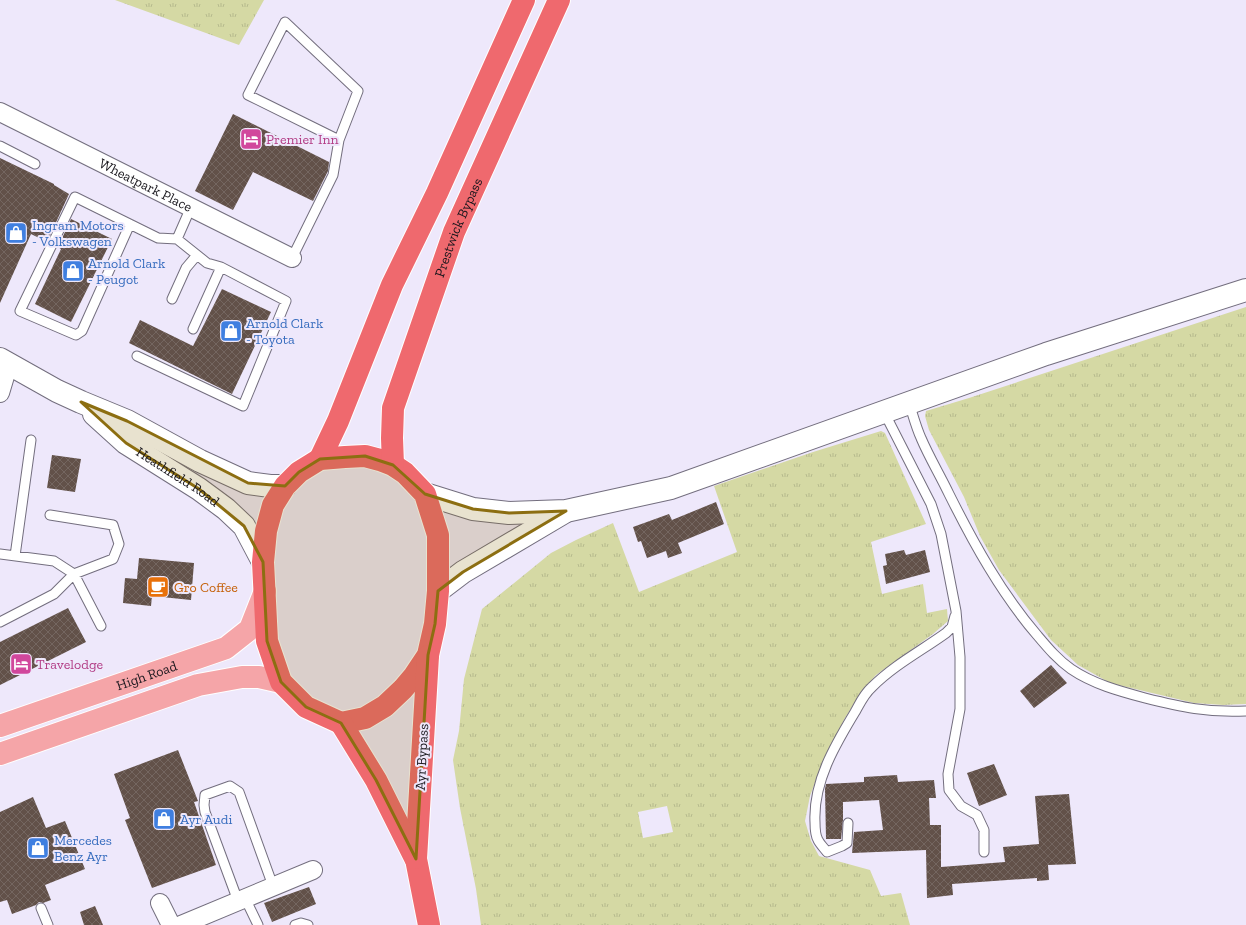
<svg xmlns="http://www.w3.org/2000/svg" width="1246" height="925" font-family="'Zilla Slab',serif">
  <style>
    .grass { fill: url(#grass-tufts); fill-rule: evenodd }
    .building { fill: url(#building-cross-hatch) }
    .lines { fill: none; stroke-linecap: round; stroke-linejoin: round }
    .lane-casing { stroke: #736e7e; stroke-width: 11 }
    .street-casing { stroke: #736e7e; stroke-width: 20 }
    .secondary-casing { stroke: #736e7e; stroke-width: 24 }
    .primary-casing { stroke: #fff; stroke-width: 24 }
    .highway-casing { stroke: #fff; stroke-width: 24 }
    .lane { stroke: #fff; stroke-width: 9 }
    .street { stroke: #fff; stroke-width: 18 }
    .secondary { stroke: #fff; stroke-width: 22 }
    .primary { stroke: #f5a5a8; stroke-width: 22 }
    .highway { stroke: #ef696e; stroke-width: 22 }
    .marked { fill: #8c6e11; fill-opacity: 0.2; stroke: #8c6e11; stroke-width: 3; stroke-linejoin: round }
    .labels { text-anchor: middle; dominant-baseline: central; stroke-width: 4; stroke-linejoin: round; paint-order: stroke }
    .hotel-label { font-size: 14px; fill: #b23c85; stroke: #eee8fb; text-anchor: start }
    .street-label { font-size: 14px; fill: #18161c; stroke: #eee8fb }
    .shop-label { font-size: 14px; fill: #366cbe; stroke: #eee8fb; text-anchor: start }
    .food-label { font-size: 14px; fill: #c56008; stroke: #eee8fb; text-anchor: start }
  </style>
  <defs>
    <pattern id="grass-tufts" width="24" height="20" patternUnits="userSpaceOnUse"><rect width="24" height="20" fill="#d5d9a4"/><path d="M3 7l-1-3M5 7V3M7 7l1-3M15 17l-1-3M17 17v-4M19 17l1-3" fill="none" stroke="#b6ba8d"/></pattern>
    <pattern id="building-cross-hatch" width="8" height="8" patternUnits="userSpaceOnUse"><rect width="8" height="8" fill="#625149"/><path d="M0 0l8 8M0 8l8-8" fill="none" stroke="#746660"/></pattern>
  </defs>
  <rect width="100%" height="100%" fill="#eee8fb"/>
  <path class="grass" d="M115,0H264L239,45Z
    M1246,307V704L1223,705L1194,703L1110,683L1078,665L1051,640L999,570L980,536L964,497L929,430L925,416L926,411L969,398Z
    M881,431L885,433L926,524L871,542L882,594L923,584L927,613L947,609L948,621L933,634L876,675L862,691L845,718L823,761L810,796L805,821L811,841L819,856L870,870L881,896L901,893L910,925H481L476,889L460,808L453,760L459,731L464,679L482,609L551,553L576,540L613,523L639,592L737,552L714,486L813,452ZM667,806L673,832L643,838L638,812Z"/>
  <path class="building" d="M233,114L329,162L328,171L313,201L253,172L233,210L195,191Z
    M0,158L54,184V185L69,194L47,242L31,234L0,303Z
    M71,219L112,239L71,322L35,304L61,249L58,247Z
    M222,289L271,312L232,394L129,343L140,320L193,346Z
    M52,455L81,459L75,492L47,488Z
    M716,502L724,524L678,543L682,553L668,558L666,551L647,558L641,541L638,542L633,527L669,514L672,520Z
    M904,550L906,555L925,550L930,572L886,584L883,566L887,565L885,554Z
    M139,558L194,563L191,600L152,596L151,606L123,603L125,578L137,579Z
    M68,608L86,642L0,685V642Z
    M1051,665L1067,683L1034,708L1020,691Z
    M178,750L198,801L194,802L216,865L152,888L125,820L130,818L114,774Z
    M994,764L1007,795L979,806L967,773Z
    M897,775L898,782L934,780L936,798H929L930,825H941V867L1005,862L1003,847L1039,844L1035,796L1069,794L1076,864L1048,865L1049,880L1037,881V878L952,884L953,895L927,898L926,850L852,853L854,832L883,830L879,800L843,802V820L841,839H826L825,789L826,784L864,782V777Z
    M33,797L46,828L65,821L85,869L45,885L51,900L43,903L39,902L36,905L12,914L7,900L0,902V812Z
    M309,887L316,904L272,922L264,903Z
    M95,906L103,925H84L80,912Z"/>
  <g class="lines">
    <g class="lane-casing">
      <path id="lane" d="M0,146L35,164
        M130,224L82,331L76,335L20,311L75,197L158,238L177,239
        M292,258L333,175L339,140L358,91L285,22L248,95L339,140
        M172,299L186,268L197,255
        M193,329L221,267
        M137,356L243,406L286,301L221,267L207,263L177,239L191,207
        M909,403C913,415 916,427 921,438C929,457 940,475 949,494C974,544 1001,593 1037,635C1048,648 1058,660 1071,669C1093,684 1119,691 1145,698C1181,707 1208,713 1246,711
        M884,412L931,504L941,534L956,611L960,657V709L948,774L949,790L961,806L977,815L984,830V852
        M0,554L54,561L74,574L101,626
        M15,556L31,440
        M0,622L54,594L74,574L113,559L119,544L113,525L50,515
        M848,823L847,843L842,846L827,852C824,848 820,844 818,840C815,835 815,827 815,822C813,782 835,745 855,712C860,703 864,694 872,687C894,665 921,651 946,633L952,627L955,616
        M245,898L258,925
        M238,901L205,812L204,805L205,795L230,786L239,792L273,886
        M41,908L48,925
        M295,925L301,923L308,925"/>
    </g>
    <g class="street-casing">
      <g id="street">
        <path id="s1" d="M0,112L292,258"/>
        <path d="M0,393L9,363"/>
        <path d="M160,903L171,925"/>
        <path d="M181,925L313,870"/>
      </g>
    </g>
    <g class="secondary-casing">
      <g id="secondary">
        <path d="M0,359L57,391L81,402L127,421L200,461L248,483L270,486H285"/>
        <path id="s2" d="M94,414L126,443L199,489L226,509L244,526L263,562"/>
        <path d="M425,494L473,509L509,513L566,511L671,488L1046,354L1246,290"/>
        <path d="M438,591L463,572L563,513"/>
      </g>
    </g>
    <g class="primary-casing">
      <g id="primary">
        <path id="s3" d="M0,726L226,648L250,629L265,591"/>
        <path d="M0,754L198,685L242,677H259L281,682"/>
      </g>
    </g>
    <g class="highway-casing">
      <g id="highway">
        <path d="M365,456L380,460L393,465L405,473L425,494L438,535V591L435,624L428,655L414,676L403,689L385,706L365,718L341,723L306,707L281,682L267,641L263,562L266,531L273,505L285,486L299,472L320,459L345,457Z"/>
        <path d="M320,459L338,421L392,285L437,193L524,0"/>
        <path id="s4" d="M393,465L392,438L393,408L454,232L559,0"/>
        <path d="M428,656L416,859L429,925"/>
        <path d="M341,723L376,780L415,858"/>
      </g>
    </g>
    <use href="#lane" class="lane"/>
    <use href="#street" class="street"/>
    <use href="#secondary" class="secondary"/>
    <use href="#primary" class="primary"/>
    <use href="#highway" class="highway"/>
  </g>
  <path class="marked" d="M81,402L127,421L248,483L285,486L299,472L320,459L365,456L393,465L425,494L473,509L509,513L566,511L463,572L438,591L435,624L428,655L416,859L376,780L341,723L306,707L281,682L267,641L263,562L244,526L199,489L126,443Z"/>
  <defs>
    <g id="hotel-square" transform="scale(1.15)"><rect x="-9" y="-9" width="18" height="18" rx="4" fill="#d1479c" stroke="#eee8fb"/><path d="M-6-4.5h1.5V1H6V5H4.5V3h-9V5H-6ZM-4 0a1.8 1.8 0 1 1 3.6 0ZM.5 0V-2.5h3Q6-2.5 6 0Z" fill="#fff"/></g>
    <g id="shop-square" transform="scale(1.15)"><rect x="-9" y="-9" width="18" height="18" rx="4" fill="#3f7fe0" stroke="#eee8fb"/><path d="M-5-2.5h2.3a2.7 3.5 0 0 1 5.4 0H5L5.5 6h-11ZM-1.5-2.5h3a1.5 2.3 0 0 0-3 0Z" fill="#fff"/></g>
    <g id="cafe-square" transform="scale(1.15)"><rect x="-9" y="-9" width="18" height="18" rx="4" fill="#e8710a" stroke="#eee8fb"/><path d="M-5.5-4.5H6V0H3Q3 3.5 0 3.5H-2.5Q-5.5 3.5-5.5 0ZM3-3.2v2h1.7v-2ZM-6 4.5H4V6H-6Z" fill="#fff"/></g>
  </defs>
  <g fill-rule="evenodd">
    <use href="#hotel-square" x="251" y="139"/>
    <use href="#shop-square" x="16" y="233"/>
    <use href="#shop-square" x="73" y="271"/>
    <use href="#shop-square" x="231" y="331"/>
    <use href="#cafe-square" x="158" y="587"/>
    <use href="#hotel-square" x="21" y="664"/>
    <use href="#shop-square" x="164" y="819"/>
    <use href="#shop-square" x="38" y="848"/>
  </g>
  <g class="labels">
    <g class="hotel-label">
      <text x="266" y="139">Premier Inn</text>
      <text x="36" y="664">Travelodge</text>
    </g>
    <g class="street-label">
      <text stroke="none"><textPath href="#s1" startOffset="163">Wheatpark Place</textPath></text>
      <text stroke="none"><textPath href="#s4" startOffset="249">Prestwick Bypass</textPath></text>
      <text stroke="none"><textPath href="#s2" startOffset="105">Heathfield Road</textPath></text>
      <text stroke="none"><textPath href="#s3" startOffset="155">High Road</textPath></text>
      <text transform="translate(422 757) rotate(-87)">Ayr Bypass</text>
    </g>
    <g class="shop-label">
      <text x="32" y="225">Ingram Motors<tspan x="32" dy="16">- Volkswagen</tspan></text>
      <text x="88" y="263">Arnold Clark<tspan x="88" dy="16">- Peugot</tspan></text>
      <text x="246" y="323">Arnold Clark<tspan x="246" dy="16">- Toyota</tspan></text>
      <text x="180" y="819">Ayr Audi</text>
      <text x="54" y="840">Mercedes<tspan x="54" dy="16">Benz Ayr</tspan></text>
    </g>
    <g class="food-label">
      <text x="174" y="587">Gro Coffee</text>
    </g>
  </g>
</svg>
